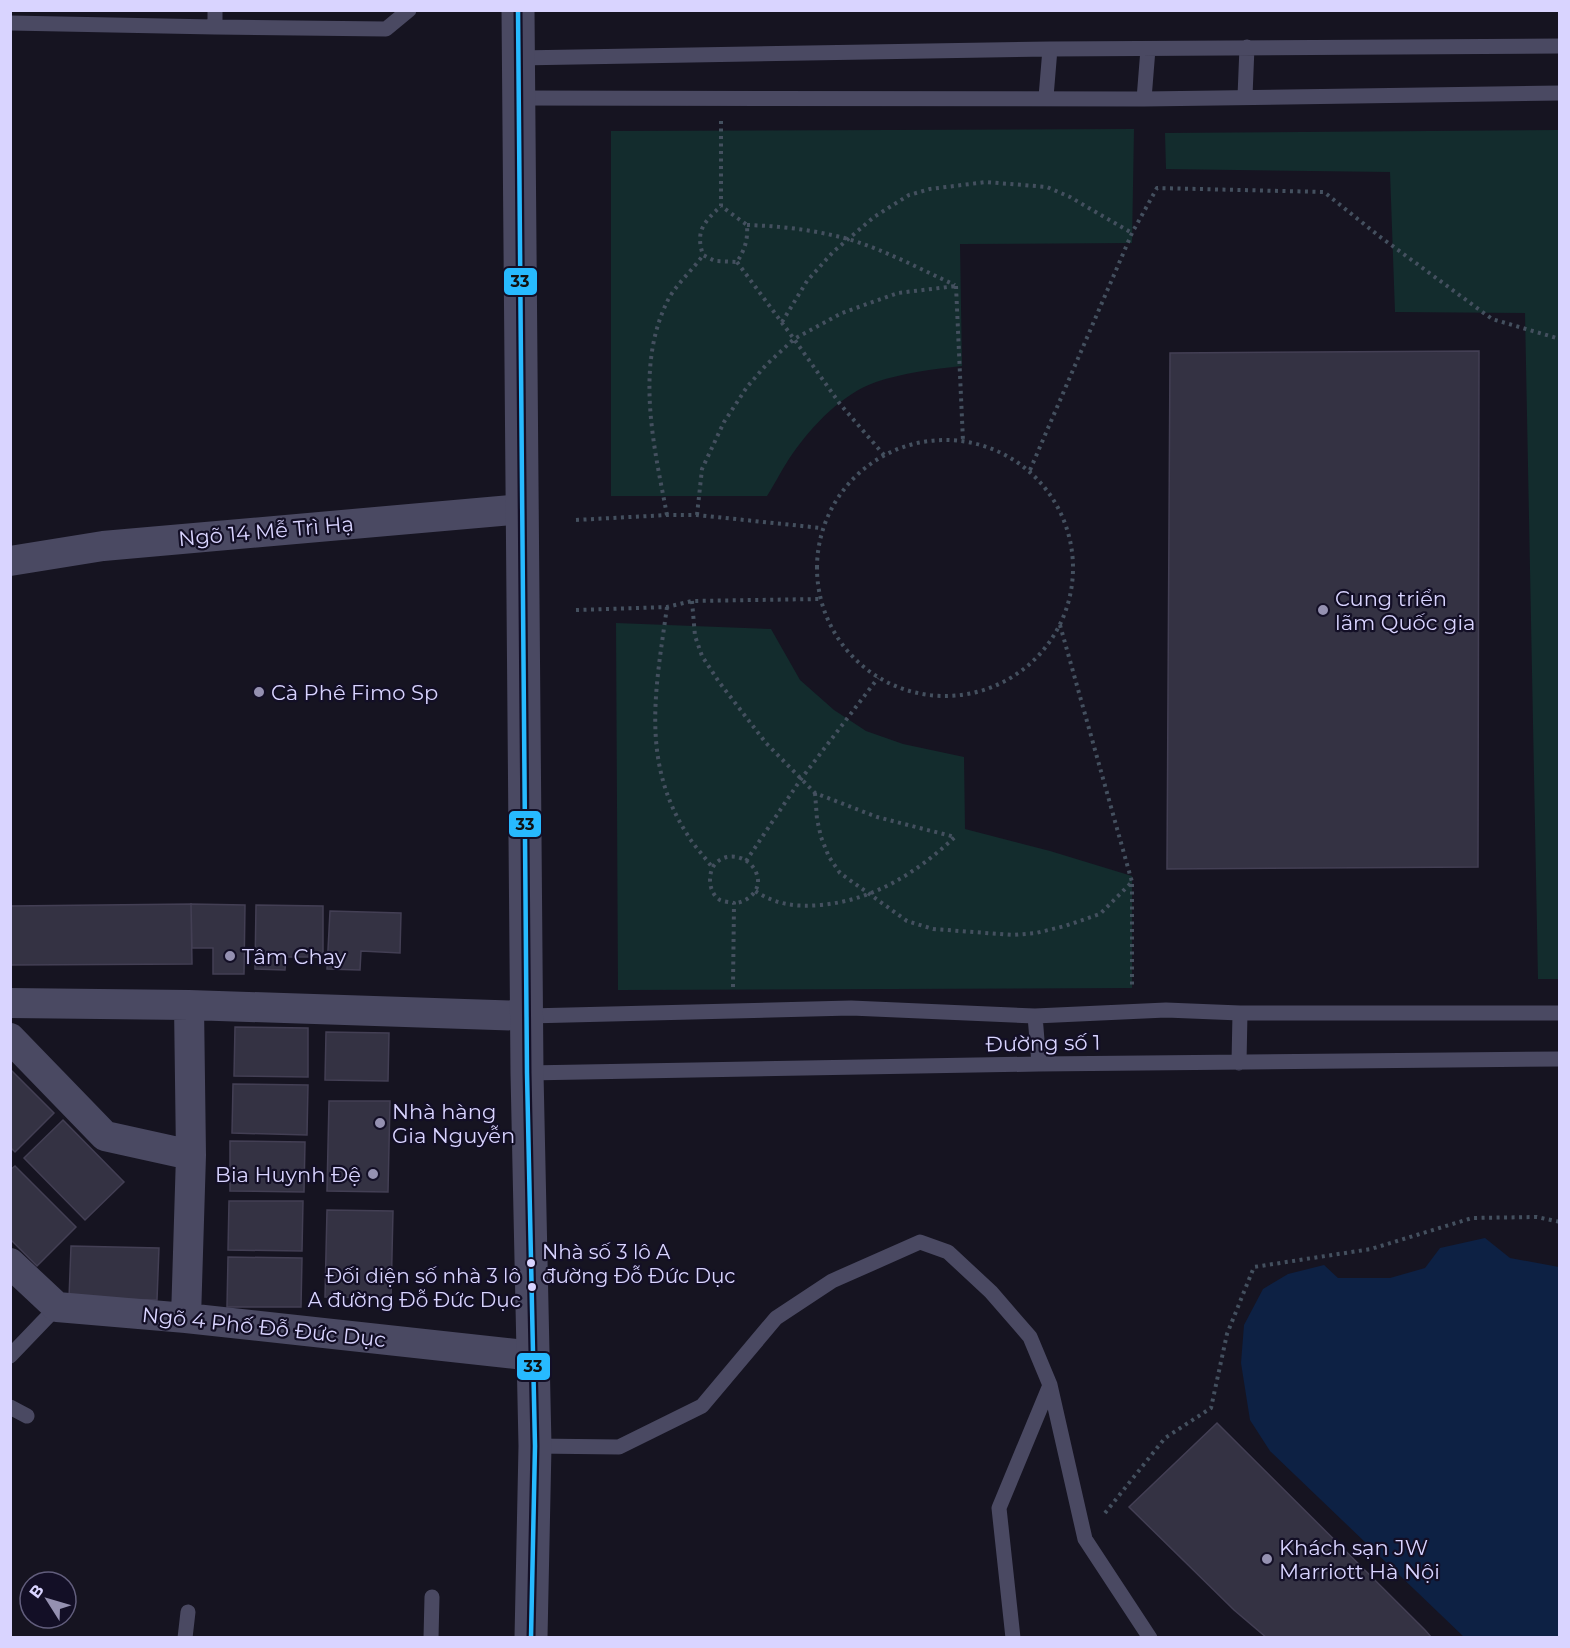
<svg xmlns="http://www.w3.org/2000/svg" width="1570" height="1648" font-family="Montserrat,sans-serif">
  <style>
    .green { fill: #132c2d }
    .water { fill: #0d2144 }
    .building { fill: #343243; stroke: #433f54; stroke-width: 1.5 }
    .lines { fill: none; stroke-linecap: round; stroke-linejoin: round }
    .path { stroke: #44505f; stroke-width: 4; stroke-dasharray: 3 4.5; stroke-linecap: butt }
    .service { stroke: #4a4962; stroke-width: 15 }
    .minor { stroke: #4a4962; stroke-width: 30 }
    .tertiary { stroke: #4a4962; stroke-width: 33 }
    .bus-1-casing { stroke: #130f26; stroke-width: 9 }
    .bus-1 { stroke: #27baff; stroke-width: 4.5 }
    .poi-dot { fill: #9591b1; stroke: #130f26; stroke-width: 2 }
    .bus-dot { fill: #d9d4ff; stroke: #130f26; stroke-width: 2 }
    .labels { text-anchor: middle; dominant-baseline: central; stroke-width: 4.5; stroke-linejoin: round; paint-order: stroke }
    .bus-label { font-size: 20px; fill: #d9d4ff; stroke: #130f26; text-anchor: start }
    .street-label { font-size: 21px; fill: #d9d4ff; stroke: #130f26 }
    .poi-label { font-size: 21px; fill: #d9d4ff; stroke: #130f26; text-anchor: start }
    .line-badge { stroke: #130f26; stroke-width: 2 }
    .pale-badge-label { font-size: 16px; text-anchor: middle; font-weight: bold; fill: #111 }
  </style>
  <rect width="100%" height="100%" fill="#161421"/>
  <path class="green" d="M1134,129L1132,243L960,244L962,366C933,369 903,373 876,382C842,394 813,425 793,453C783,467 776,482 767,496H611V131Z
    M1559,130L1560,979H1538L1525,313L1395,312L1390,172L1166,169L1165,133Z
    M616,623L771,629L800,680L834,710L866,731L903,744L964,757L965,829L1050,851L1132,876V988L618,990Z"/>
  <path class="water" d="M1485,1238L1510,1258L1559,1267V1637H1464L1270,1451L1250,1420L1241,1363L1244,1325L1263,1289L1288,1274L1324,1265L1338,1278H1390L1425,1268L1440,1248Z"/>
  <path class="building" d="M1479,351L1478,867L1167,869L1170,353Z
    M191,904L192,964L10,965V906Z
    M191,904L245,905L244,974H213V948H192Z
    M256,905L323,906V957H286L285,970L255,969Z
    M330,911L401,913L400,953L361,951L360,970L327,969Z
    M235,1027L308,1028V1077L234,1076Z
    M326,1032L389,1033L388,1081L325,1080Z
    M10,1069L54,1113L15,1152L10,1147Z
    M233,1084L308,1085L307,1135L232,1133Z
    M329,1101H390L388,1192L327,1191Z
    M63,1120L124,1182L85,1220L24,1158Z
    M230,1141L305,1142L304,1192L230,1191Z
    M15,1166L76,1227L37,1266L10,1239V1170Z
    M229,1201H303L302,1251L228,1250Z
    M327,1210L393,1211L391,1298L325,1297Z
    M71,1246L159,1248L157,1300L69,1298Z
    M228,1257L302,1258L301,1307H227Z
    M1217,1423L1425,1630L1432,1638H1267L1234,1610L1129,1507Z"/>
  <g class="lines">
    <path class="path" d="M721,121V206C704,222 695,231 703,255L715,261L737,262C745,249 748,240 747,225L721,206
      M747,225C781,226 815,230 848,239C885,250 920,269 955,285
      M737,262L794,339L840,404L884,455
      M956,286L963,441
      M782,322L807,281L833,252L874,217L909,195L930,189L986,182L1047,187L1070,197L1132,233
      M817 568a128 128 0 1 1 256 0a128 128 0 1 1-256 0Z
      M1030,470L1132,233L1157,188L1324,192L1379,236L1492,319L1560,339
      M667,515C654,447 635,368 667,302C675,285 692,271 703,255
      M697,515L702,469L724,422L747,387L766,365L794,339L842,313L898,293L956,286
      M576,520L667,515H697L821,528
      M692,601L695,636L702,656L719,682L766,743L815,793L877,817L955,837C916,873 874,900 821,905C795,907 777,905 755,891
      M667,607C656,687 640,761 687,834C694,846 704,856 712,867
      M576,610L667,607L692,601L819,599
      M1060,625L1132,882
      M815,793L817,819L821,837L829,857L840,873L907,921L933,929L1013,935L1036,933L1065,926L1100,914L1132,882V986
      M746,861L801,779L878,678
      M733,987L734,903C730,902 724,902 720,900C708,893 707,872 716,863C730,849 756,859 758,880C759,893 745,903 734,903
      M1105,1513L1165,1438L1211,1408L1227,1334L1254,1267L1371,1249L1472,1218L1537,1217L1560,1222"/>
    <path class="service" d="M215,10V27L386,29L409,10
      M10,23L215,27
      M518,58L1050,49L1560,46
      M1245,96L1247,47
      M1046,97L1050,49
      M517,98L1144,99L1560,93
      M1144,99L1148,49
      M528,1016L851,1008L1035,1016L1166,1010L1240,1013H1560
      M1035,1016L1039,1064
      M1239,1063L1240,1013
      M527,1073L1039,1064L1560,1059
      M10,1356L57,1307
      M10,1407L27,1416
      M535,1446L619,1447L702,1406L776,1318L832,1281L920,1242L948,1252L991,1292L1030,1337L1050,1385L1085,1539L1150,1638
      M185,1638L188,1612
      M431,1638L432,1597
      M1013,1638L999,1508L1050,1385"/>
    <path class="minor" d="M10,561L103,546L523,509
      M10,1003L189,1005L528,1016
      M10,1038L105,1136L191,1155L189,1005
      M10,1263L57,1307L186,1318L534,1356
      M186,1318L191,1155"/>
    <path class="tertiary" d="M518,10L527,1073L535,1446L531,1638"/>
    <g class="bus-1-casing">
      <path id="bus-1" d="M518,10L527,1073L535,1446L531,1638"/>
    </g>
    <use href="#bus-1" class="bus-1"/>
  </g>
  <g class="poi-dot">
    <circle cx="1323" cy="610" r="6"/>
    <circle cx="259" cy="692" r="6"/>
    <circle cx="230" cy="956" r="6"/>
    <circle cx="380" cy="1123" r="6"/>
    <circle cx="373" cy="1174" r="6"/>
    <circle cx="1267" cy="1559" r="6"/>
  </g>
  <g class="bus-dot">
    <circle cx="531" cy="1263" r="5"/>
    <circle cx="532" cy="1287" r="5"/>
  </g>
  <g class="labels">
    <g class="bus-label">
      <text x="542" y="1252">Nhà số 3 lô A<tspan x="542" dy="24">đường Đỗ Đức Dục</tspan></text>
      <text x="521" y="1276" text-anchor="end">Đối diện số nhà 3 lô<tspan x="521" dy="24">A đường Đỗ Đức Dục</tspan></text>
    </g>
    <g class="street-label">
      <text transform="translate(266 531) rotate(-5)">Ngõ 14 Mễ Trì Hạ</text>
      <text transform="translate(1043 1043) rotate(-1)">Đường số 1</text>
      <text transform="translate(264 1327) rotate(6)">Ngõ 4 Phố Đỗ Đức Dục</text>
    </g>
    <g class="poi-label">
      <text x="1335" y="598">Cung triển<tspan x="1335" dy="24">lãm Quốc gia</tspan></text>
      <text x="271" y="692">Cà Phê Fimo Sp</text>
      <text x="242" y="956">Tâm Chay</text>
      <text x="392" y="1111">Nhà hàng<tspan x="392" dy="24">Gia Nguyễn</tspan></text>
      <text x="361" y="1174" text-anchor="end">Bia Huynh Đệ</text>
      <text x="1279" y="1547">Khách sạn JW<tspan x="1279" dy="24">Marriott Hà Nội</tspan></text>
    </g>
  </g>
  <g class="line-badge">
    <rect x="503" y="267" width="35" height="29" rx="6" fill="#27baff"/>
    <rect x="508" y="810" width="34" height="28" rx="6" fill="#27baff"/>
    <rect x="516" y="1352" width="35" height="29" rx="6" fill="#27baff"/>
  </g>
  <g class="pale-badge-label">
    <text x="520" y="287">33</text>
    <text x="525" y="830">33</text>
    <text x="533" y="1372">33</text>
  </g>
  <rect width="1570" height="1648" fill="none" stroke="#d9d4ff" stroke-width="24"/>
  <g transform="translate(48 1600) rotate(307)"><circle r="28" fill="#130f26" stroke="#625e7d" stroke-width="1.5"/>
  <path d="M0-4.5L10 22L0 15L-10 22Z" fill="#9591b1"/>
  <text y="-9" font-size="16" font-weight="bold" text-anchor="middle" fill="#d9d4ff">B</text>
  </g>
</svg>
